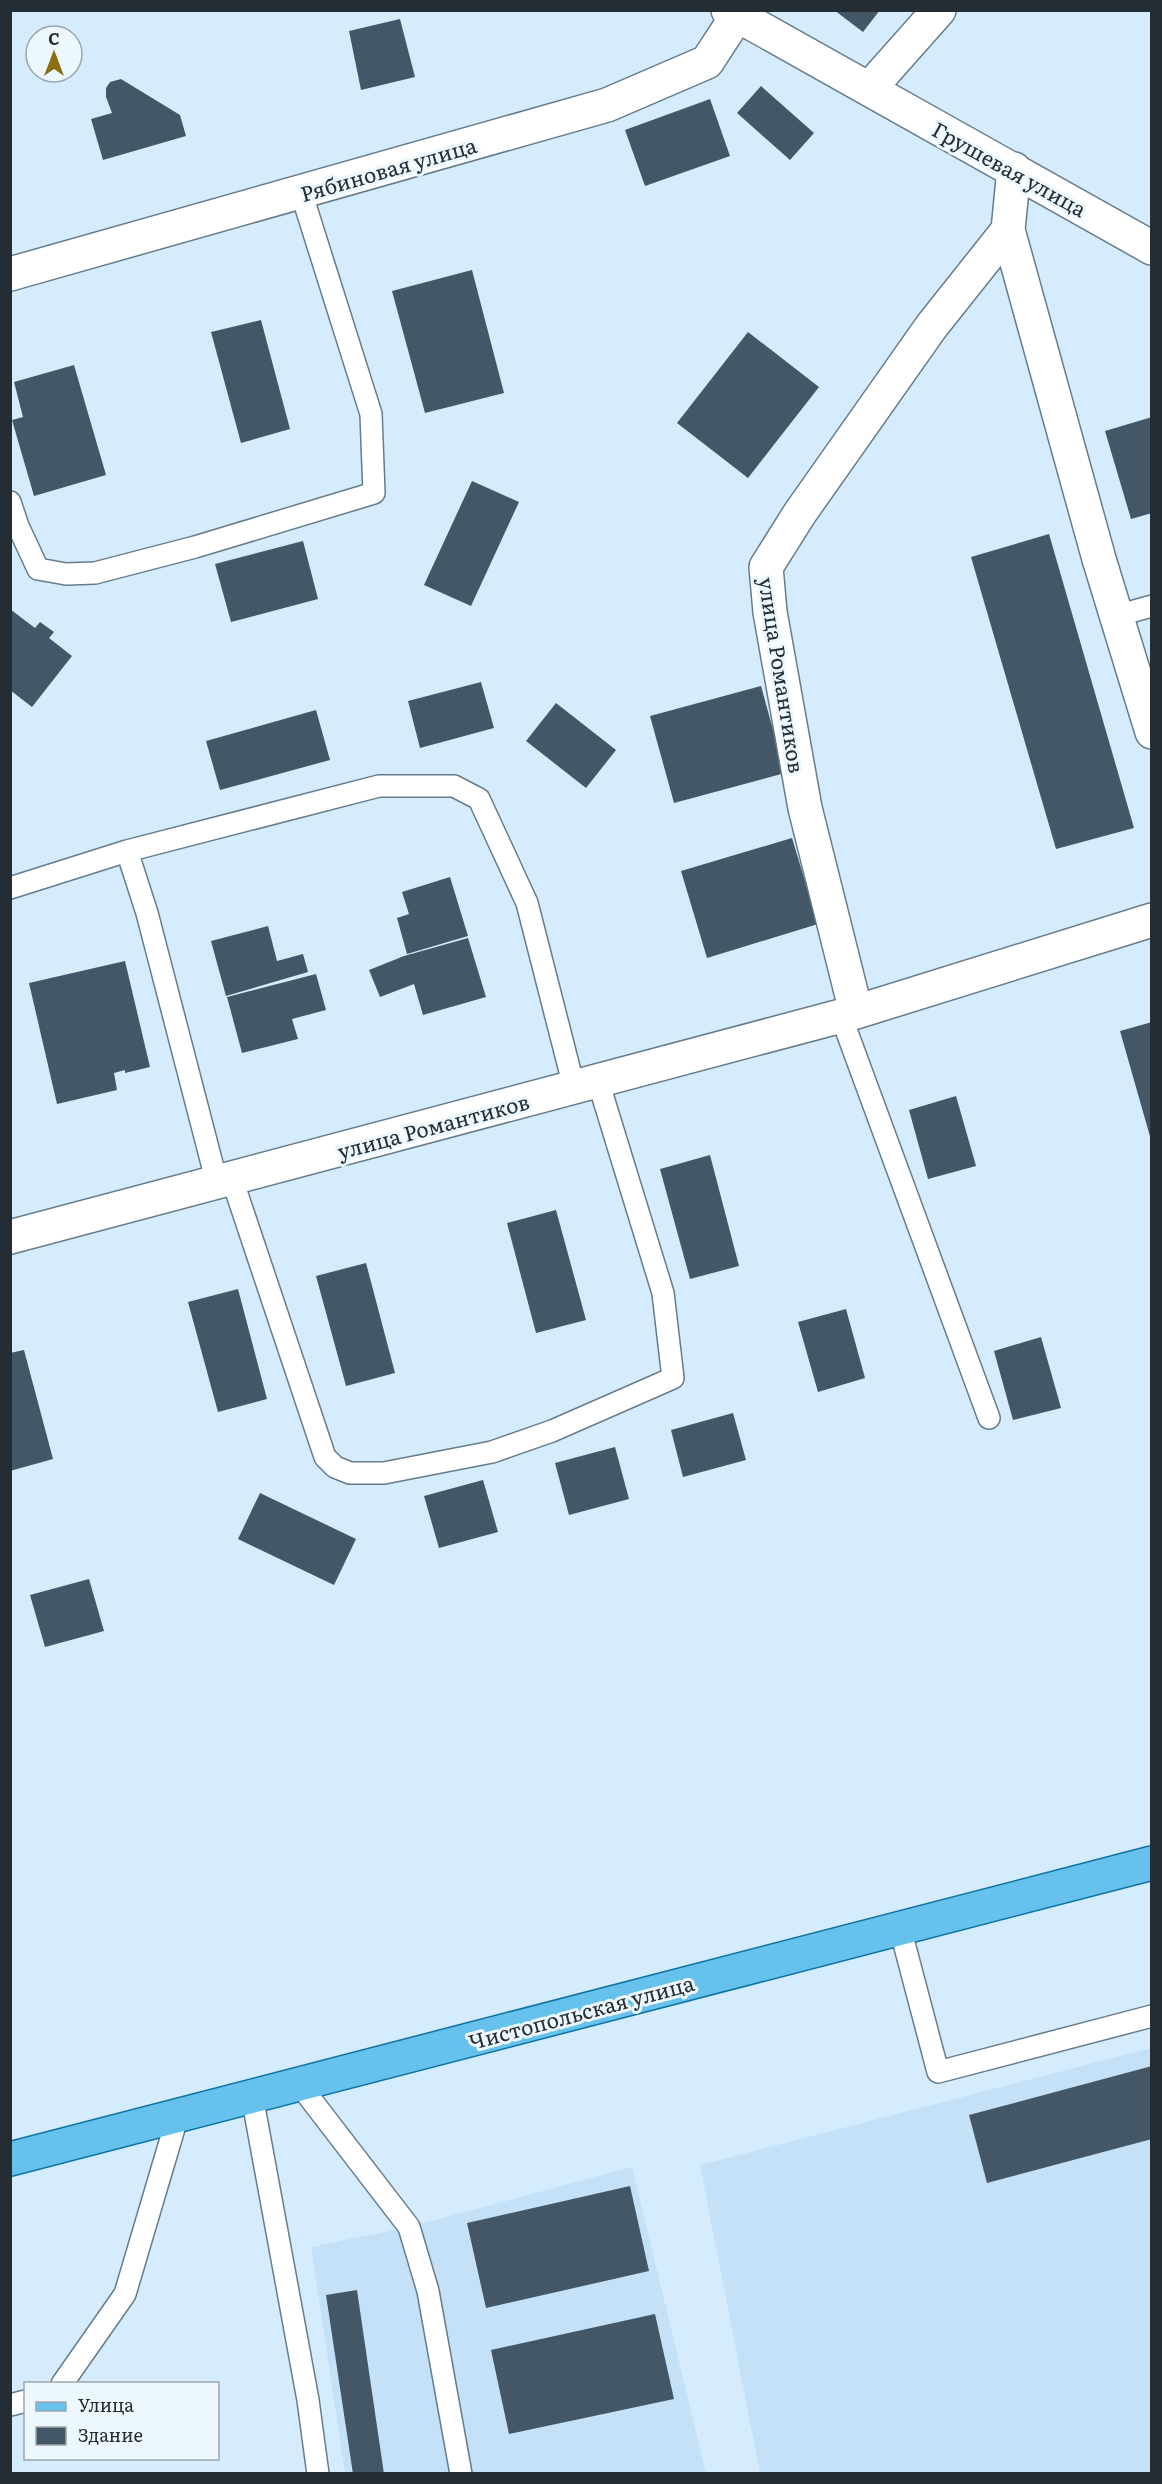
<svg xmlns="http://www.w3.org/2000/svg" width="1162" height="2484" font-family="Literata,serif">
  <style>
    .built { fill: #c4e1f8 }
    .building { fill: #435766 }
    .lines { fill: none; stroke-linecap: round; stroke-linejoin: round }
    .service-casing { stroke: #667c8b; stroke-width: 24 }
    .minor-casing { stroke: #667c8b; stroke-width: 36 }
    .primary-casing { stroke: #0d73a3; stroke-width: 36 }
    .service { stroke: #fff; stroke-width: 21 }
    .minor { stroke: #fff; stroke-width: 33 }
    .primary { stroke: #66c1ec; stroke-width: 33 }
    .labels { text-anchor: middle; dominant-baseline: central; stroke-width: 6; stroke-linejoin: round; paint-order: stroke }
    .street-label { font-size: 21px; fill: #242d33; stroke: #edf7fe }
  </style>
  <rect width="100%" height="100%" fill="#d4ecfd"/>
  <path class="built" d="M1151,2048V2473H760L700,2165Z
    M632,2167L706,2473H345L311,2247L409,2227Z"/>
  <path class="building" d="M834,10H880L863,32Z
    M400,19L415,77L361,90L349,31Z
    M121,79L180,115L186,136L103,160L91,119L112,113L106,97V88L110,82Z
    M761,86L814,133L790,160L737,113Z
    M710,99L730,156L645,186L625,130Z
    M472,270L504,393L425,413L392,291Z
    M261,320L290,429L241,443L211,332Z
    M748,332L819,387L748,478L677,423Z
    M74,365L106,475L34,496L12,420L23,417L14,382Z
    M1152,417V513L1131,519L1105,431Z
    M472,481L519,502L471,606L424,585Z
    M1049,534L1134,828L1056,849L971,557Z
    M303,541L318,599L231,622L215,564Z
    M10,609L35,628L40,622L54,632L49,638L72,656L32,707L10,690Z
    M481,682L494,728L420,748L408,701Z
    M761,686L785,773L674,803L650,716Z
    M556,703L616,750L586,788L526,741Z
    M316,710L330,760L220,790L206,741Z
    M792,838L818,924L707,958L681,871Z
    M450,877L468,936L407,954L397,918L409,914L402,892Z
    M268,926L277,961L303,954L308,972L226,996L211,941Z
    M468,938L486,997L423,1015L414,984L380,997L369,970L404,956Z
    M125,961L150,1067L125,1073V1070L114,1073L117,1090L57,1104L29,983Z
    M316,974L326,1010L292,1019L298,1039L242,1053L227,997Z
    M1152,1022V1140H1151L1120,1031Z
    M956,1096L976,1166L928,1179L909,1110Z
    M710,1155L739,1266L690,1279L660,1169Z
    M556,1210L586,1320L536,1333L507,1223Z
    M366,1263L395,1373L346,1386L316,1276Z
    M238,1289L267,1399L218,1412L188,1302Z
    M846,1309L865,1378L818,1392L798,1322Z
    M1041,1337L1061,1408L1013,1420L994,1351Z
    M24,1350L53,1459L10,1471V1353Z
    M733,1413L746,1460L683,1477L671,1430Z
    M615,1447L629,1499L569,1515L555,1463Z
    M483,1480L498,1532L439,1548L424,1496Z
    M260,1493L356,1539L334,1585L238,1539Z
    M89,1579L104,1631L45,1647L30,1595Z
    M1152,2066V2139L987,2183L969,2115Z
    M630,2186L649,2271L486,2308L467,2223Z
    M357,2290L384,2474H353L326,2295Z
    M655,2314L674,2399L509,2434L491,2350Z"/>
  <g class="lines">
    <g class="service-casing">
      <path id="service" d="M10,502L18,526L38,569L66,574L95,573L195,547L374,493L371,414L301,192
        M1116,616L1152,606
        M127,851L379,786H454L479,799L527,903L574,1087
        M10,888L127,851L147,913L217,1183
        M841,1016L989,1418
        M232,1179L325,1457L335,1467L350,1473H384L492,1452L552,1431L673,1378L663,1293L598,1081
        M900,1928L938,2072L1152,2016
        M299,2084L409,2227L428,2291L461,2474
        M252,2096L308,2400L318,2474
        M62,2384L125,2294L178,2115
        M10,2405L26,2401"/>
    </g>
    <g class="minor-casing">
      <path id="minor" d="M728,10L1152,248
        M869,89L939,10
        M1014,169L1008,230L1099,559L1152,732
        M10,274L607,105L707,62L737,16
        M856,1012L805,808L770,612L766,567L800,513L931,327L1008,230
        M10,1237L856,1012L1152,920"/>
    </g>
    <g class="primary-casing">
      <path id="primary" d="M10,2159L1152,1863"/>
    </g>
    <use href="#service" class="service"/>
    <use href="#minor" class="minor"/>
    <use href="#primary" class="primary"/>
  </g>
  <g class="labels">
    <g class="street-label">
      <text transform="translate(388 168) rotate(-16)">Рябиновая улица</text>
      <text transform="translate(1010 168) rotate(29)">Грушевая улица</text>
      <text transform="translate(783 675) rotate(81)">улица Романтиков</text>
      <text transform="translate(433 1125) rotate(-15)">улица Романтиков</text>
      <text transform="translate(581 2011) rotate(-15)">Чистопольская улица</text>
    </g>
  </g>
  <rect width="1162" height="2484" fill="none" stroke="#242d33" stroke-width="24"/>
  <rect x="24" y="2382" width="195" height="78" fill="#edf7fe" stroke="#9da6ad" stroke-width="1.5"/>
  <rect x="36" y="2402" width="30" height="9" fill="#66c1ec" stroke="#9da6ad" stroke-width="1.5"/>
  <text x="78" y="2412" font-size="18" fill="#242d33">Улица</text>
  <rect x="36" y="2427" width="30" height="18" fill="#435766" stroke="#9da6ad" stroke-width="1.5"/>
  <text x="78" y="2442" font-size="18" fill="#242d33">Здание</text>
  <g transform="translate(54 54)"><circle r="28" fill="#edf7fe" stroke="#9da6ad" stroke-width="1.5"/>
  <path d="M0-4.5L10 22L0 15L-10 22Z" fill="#8a6e0f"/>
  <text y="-9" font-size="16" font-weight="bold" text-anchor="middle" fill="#242d33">С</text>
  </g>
</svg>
